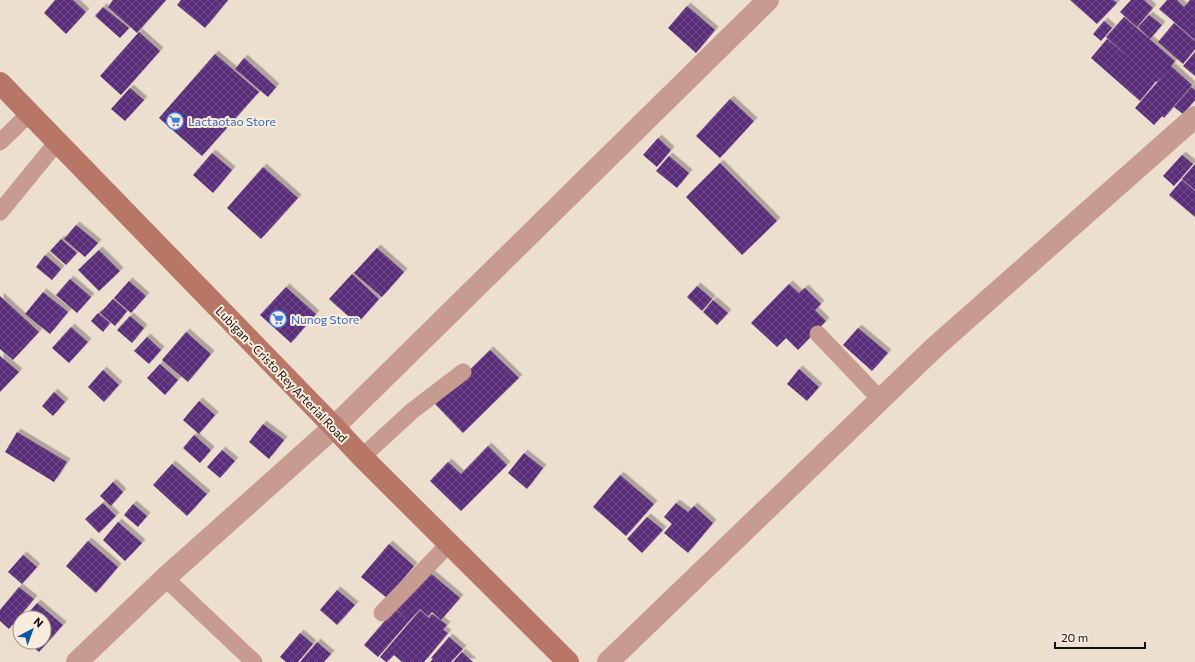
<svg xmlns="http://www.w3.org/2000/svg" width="1195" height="662" font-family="Commissioner,sans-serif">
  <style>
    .building { fill: url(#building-cross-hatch); filter: url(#shadow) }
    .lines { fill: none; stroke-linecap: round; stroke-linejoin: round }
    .lane { stroke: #c79b8f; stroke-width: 17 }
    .street { stroke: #c79b8f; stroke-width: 22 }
    .secondary { stroke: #b87766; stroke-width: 22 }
    .labels { text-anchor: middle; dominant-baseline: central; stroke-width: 4; stroke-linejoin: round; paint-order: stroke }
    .shop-label { font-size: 12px; fill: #366cbe; stroke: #faecdd; text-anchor: start }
    .street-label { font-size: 12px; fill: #15110c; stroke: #faecdd }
  </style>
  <defs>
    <pattern id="building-cross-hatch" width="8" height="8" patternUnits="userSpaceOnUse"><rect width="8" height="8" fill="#5a2f7a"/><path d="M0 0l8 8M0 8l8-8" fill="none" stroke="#6d4a86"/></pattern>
    <filter id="shadow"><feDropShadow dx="3.5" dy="-3.5" stdDeviation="0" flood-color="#0004"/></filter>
  </defs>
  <rect width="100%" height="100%" fill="#eddfd0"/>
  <path class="building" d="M55,0H73L86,12L66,34L44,13Z
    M113,0H166L137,33L108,7Z
    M181,0H228L205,28L177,5Z
    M1070,0H1113L1117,3L1097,24Z
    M1131,0H1144L1153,8L1137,27L1120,12Z
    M1167,0H1177L1184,7L1190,0H1195V40L1159,9Z
    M687,6L715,30L696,53L668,28Z
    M103,7L129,28L120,38L95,16Z
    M1149,15L1162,25L1150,39L1138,27Z
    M1124,17L1175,61L1171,66L1192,85L1164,118L1162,116L1154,125L1135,108L1167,71L1157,82L1156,81L1140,101L1091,58L1107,39L1130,59L1106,37Z
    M1104,21L1112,28L1101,41L1093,34Z
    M1174,23L1195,41V49L1183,64L1158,42Z
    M139,32L160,51L121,95L100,76Z
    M1195,52V76L1183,66Z
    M215,54L259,92L202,156L159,118Z
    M244,58L276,87L268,97L235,69Z
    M1191,87L1195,90V100L1183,114L1174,107Z
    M130,88L144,100L125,121L111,109Z
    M730,99L754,121L720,158L696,136Z
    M658,138L671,150L657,167L643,155Z
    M212,153L232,170L213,193L193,175Z
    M1182,155L1193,164L1174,186L1163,176Z
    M669,156L689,173L677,188L656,171Z
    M720,163L777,221L742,255L686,197Z
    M1195,164V190L1182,179Z
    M263,167L298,198L261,239L227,208Z
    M1182,180L1195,191V217L1169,195Z
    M76,225L98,243L85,257L64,239Z
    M61,239L77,253L66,265L50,251Z
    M377,248L404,272L382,297L354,273Z
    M99,250L120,271L99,291L78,270Z
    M45,255L61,269L52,280L36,267Z
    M352,274L379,299L357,324L329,299Z
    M70,279L91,297L77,313L56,295Z
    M129,281L146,296L131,313L114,298Z
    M789,284L799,293L805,288L821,304L815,310L826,321L798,350L786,338L777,347L751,323Z
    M697,286L712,299L702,311L687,297Z
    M286,287L316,314L291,343L260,315Z
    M43,292L68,312L50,334L25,314Z
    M0,296L39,332L13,360L0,349Z
    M113,299L127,311L115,326L100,313Z
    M713,300L728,313L717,325L703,312Z
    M98,313L110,323L103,332L91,321Z
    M130,316L144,328L132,343L117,330Z
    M71,327L88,342L69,363L52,348Z
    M858,328L888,353L872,371L843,345Z
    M186,332L211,354L188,382L162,360Z
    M147,337L161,350L149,364L134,351Z
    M490,350L519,378L463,433L435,404Z
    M0,356L19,372L0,392Z
    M160,364L178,380L165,395L147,378Z
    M799,369L819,387L807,401L787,384Z
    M103,370L119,385L104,402L88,387Z
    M54,392L65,402L53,416L42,406Z
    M199,401L215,415L199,434L183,420Z
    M263,424L284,440L269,459L249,442Z
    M17,432L67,462L54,482L5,452Z
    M194,435L211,450L200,463L183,448Z
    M488,446L507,465L461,511L430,481L448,462L461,474Z
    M222,450L235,461L220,478L207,467Z
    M524,453L543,468L527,489L508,473Z
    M172,464L207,494L187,516L153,485Z
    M620,475L654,504L626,536L593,507Z
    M113,482L123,492L111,506L100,496Z
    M103,503L116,516L99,533L85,519Z
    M676,503L688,512L694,506L713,523L688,553L664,533L672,524L664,517Z
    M133,504L147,516L138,527L124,515Z
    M647,517L663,530L642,553L627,539Z
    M118,522L142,543L125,561L103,540Z
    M88,541L118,567L96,593L66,566Z
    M389,544L414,566L387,598L361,577Z
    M23,555L37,567L22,584L8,572Z
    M428,571L460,598L441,620L432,612L428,616L420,609L409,621L396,609Z
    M19,587L34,599L9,629L0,621V610Z
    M337,590L355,605L337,625L320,610Z
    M37,603L63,625L39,652L27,642H44V618H24Z
    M395,609L409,621L378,657L364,645Z
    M420,610L429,618L432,614L447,625L443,630L448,633L424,662H402L394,655L387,662H386L380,657Z
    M20,623V636L13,631Z
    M300,633L313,644L298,662H286L280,657Z
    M449,637L463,649L451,662H430L433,659L431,658Z
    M317,642L331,654L324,662H300Z
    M462,652L473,662H453Z"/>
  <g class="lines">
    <path class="lane" d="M0,142L30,113
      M0,212L58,141
      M818,334L880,399
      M362,457L412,411L463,372
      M165,578L254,662
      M382,613L449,544"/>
    <path class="street" d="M77,662L165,578L334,427L768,0
      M608,662L935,347L1195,117"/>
    <path class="secondary" d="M0,83L334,427L362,457L568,662"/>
  </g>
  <defs>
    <g id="supermarket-ring" transform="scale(0.9)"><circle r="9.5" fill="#faecdd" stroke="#3f7fe0" stroke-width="1.5"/><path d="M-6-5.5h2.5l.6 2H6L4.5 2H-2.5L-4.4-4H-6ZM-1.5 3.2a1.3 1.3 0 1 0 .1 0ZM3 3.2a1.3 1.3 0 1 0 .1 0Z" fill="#3f7fe0"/></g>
  </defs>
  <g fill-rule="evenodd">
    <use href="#supermarket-ring" x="175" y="121"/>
    <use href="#supermarket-ring" x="278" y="319"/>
  </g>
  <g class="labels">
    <g class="shop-label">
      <text x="188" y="121">Lactaotao Store</text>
      <text x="291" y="319">Nunog Store</text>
    </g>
    <g class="street-label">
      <text transform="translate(282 374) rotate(46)">Lubigan - Cristo Rey Arterial Road</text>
    </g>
  </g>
  <g transform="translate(32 630) rotate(41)"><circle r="19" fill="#faecdd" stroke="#9e9489"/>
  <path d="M0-3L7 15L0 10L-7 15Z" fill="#0b57a6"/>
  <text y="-6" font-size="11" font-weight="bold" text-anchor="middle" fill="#15110c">N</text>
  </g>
  <path d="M1055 642v6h90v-6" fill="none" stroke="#15110c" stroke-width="2"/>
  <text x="1061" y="642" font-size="12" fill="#15110c" stroke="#faecdd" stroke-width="3" paint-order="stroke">20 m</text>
</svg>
